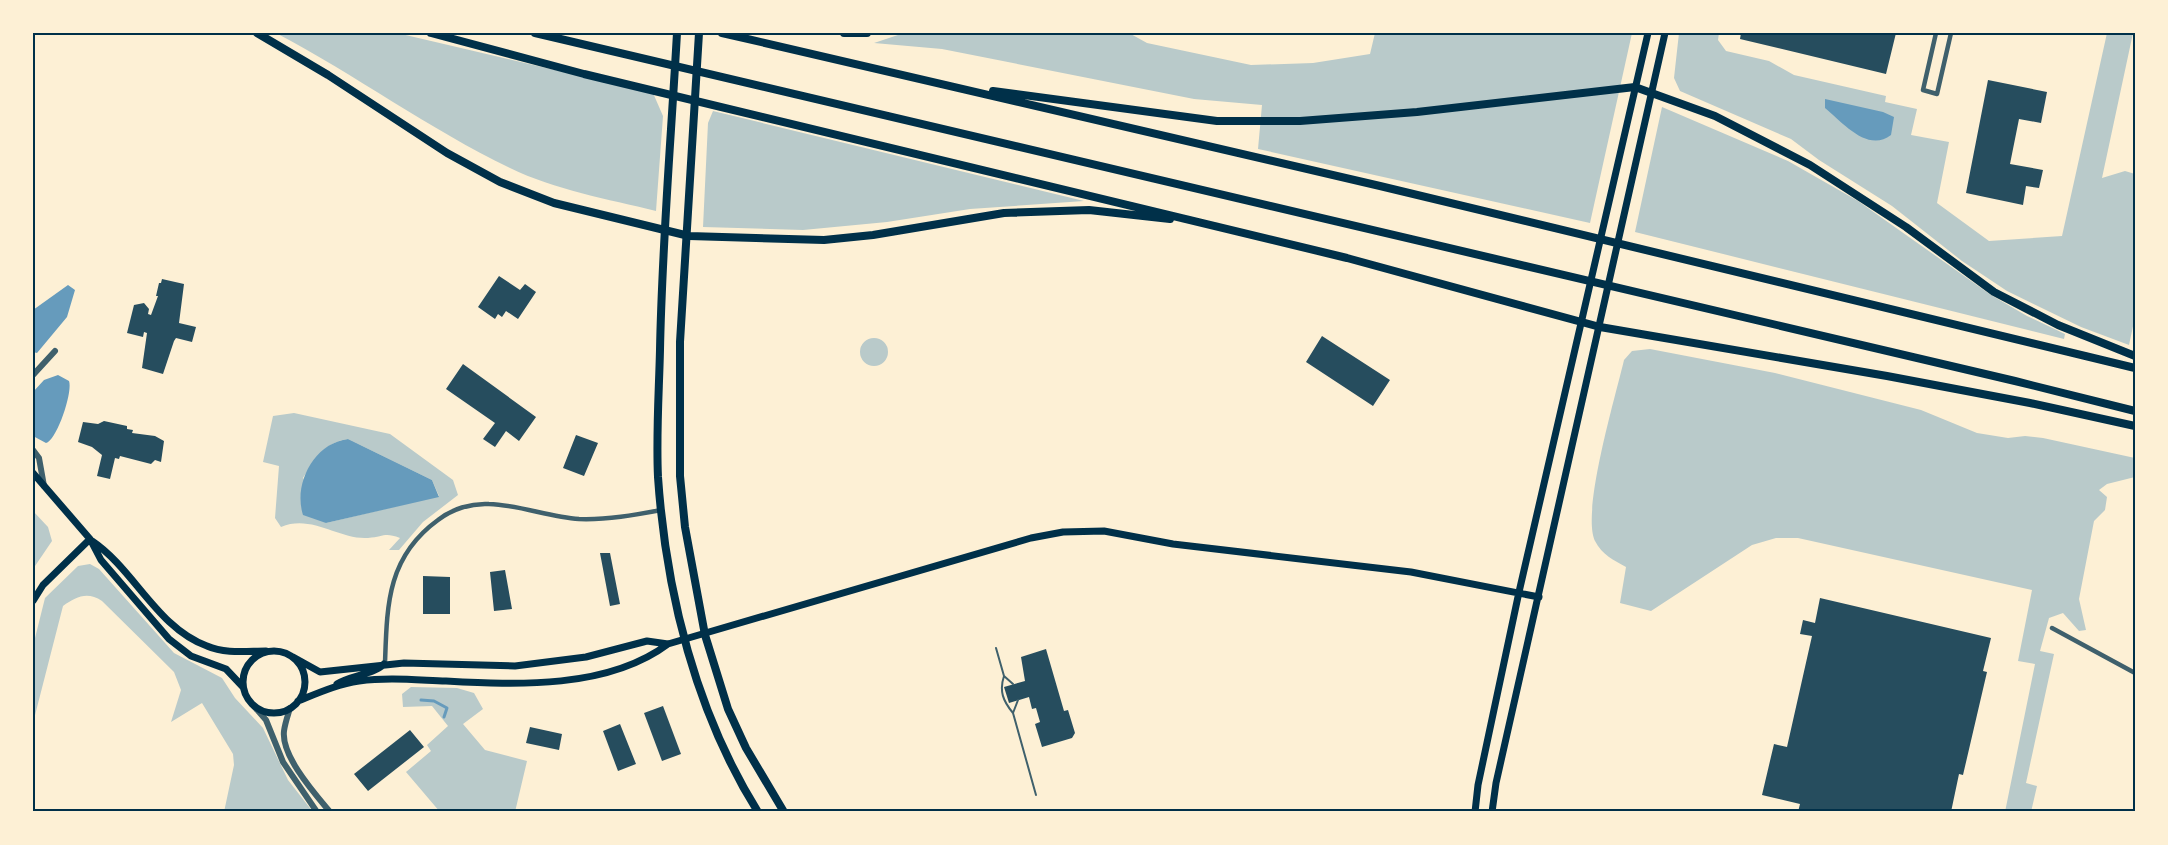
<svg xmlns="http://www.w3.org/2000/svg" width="2168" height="845" font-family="'Asap Condensed',sans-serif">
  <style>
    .green { fill: #b9caca; fill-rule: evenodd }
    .water { fill: #669bbc }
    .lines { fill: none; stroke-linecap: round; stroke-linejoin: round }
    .stream { stroke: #669bbc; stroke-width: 3 }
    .building { fill: #264d5e }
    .service { stroke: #3f606c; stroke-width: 2 }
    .minor { stroke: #3f606c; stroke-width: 4.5 }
    .tertiary { stroke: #3f606c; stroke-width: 6 }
    .secondary { stroke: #003049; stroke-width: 7 }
    .primary { stroke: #003049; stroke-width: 8 }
    .motorway { stroke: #003049; stroke-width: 8 }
    .neatline { fill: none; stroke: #003049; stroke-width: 2 }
  </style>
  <rect width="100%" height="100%" fill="#fdf0d5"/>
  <path class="green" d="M276,33H397L653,93L663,116L656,211C608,199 555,190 510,168C429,129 356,75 276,33Z
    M904,33H1129L1147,43L1251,65L1313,63L1370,54L1375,33H1632L1590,223L1258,149L1262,105L1194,99L942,49L874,43Z
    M1679,33H1719L1718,40L1726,51L1769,61L1794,75L1886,96L1885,102L1917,109L1911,135L1949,142L1937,203L1989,241L2062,236L2107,33H2133L2102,178L2125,171L2135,174V317L2129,345L2081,327L2007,291L1962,261L1892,206L1819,160L1791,139L1680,91L1674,78Z
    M1662,107L1788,161L1858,201L1991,295L2027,316L2065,334L2064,339L1635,232Z
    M713,111L1084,201L970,209L887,222L803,230L703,227L708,123Z
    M860 352a14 14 0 1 1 28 0a14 14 0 1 1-28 0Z
    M1650,349L1775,373L1921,410L1977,433L2008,438L2025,436L2043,438L2135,458V477L2107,484L2099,490L2107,497L2105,510L2094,521L2079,599L2086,630L2079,631L2063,613L2049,618L2040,651L2054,654L2026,783L2037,786L2031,812H2005L2035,664L2018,661L2032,590L1798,538H1776L1752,545L1651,611L1620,603L1626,567C1614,560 1602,555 1595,541C1581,512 1616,395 1624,360L1632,351Z
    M294,413L390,434L453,480L458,495L423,522L399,550H389L400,538C384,532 384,537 368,538C339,540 312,514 281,527L275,518L279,466L263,462L273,416ZM348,439L432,480L439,496L326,523L303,478C314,460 325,442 348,439Z
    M33,511L48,527L52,541L33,569Z
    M90,564L99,569L174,653L222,678L235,698L263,728L288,780L313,812H224L234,765L233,754L202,703L171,722L181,690L174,672L102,601C87,591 76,597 63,606L33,723V646L45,598L78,566Z
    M411,687L457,688L474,693L483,709L463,724L485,750L527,761L515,812H440L406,772L431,751L427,745L448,726L432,706L403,707L402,694Z"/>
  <path class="water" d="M1825,99L1883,112L1894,117L1891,135C1868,153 1843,123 1825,108Z
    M68,285L75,290L67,317L37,353L33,352V310Z
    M58,375L69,381C73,392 57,440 46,443L33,436V392L44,380Z
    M348,439L432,480L439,497L326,523L303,515C293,484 314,443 348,439Z"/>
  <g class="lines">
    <path class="stream" d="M421,700L434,701L447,708L444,717"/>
  </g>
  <path class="building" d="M1741,33H1896L1886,74L1740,39Z
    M1988,80L2047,92L2041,123L2019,119L2010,164L2043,170L2039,188L2026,186L2023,205L1966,193Z
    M499,276L520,290L525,284L536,292L518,319L506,311L502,317L498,314L495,319L478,307Z
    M162,279L184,284L179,323L196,327L192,342L176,338L174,341L163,374L142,368L147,333L144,332L143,337L127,333L134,305L144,303L149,309L148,314L151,315L158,296H156L159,283H161Z
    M1322,336L1390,380L1373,406L1306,362Z
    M463,364L536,417L519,441L506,431L495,447L483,439L495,423L446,389Z
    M104,421L127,426V429L133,430L132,433L155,436L164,441L161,462L155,460L151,464L120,456L119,459L115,458L110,479L97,476L102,455L92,447L78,442L83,422L98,424Z
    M576,435L598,443L584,476L563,468Z
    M600,553H610L620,604L610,606Z
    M505,570L512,609L494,611L490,572Z
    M423,576L450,577V614H423Z
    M1820,598L1991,638L1983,671L1987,672L1963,775L1959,774L1951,812H1798L1800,804L1762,795L1774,744L1787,747L1812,636L1800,634L1803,620L1815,623Z
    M1046,649L1064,711L1068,710L1075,733L1072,738L1042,747L1035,724L1040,722L1036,708L1032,709L1029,697L1009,703L1004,687L1025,681L1021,657Z
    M663,706L681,754L662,761L644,713Z
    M620,724L636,764L618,771L603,731Z
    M530,727L562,734L559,750L526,743Z
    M410,730L424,747L368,791L354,774Z"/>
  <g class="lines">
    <path class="service" d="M996,648L1004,676L1013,684
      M1004,676C999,691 1003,701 1013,713
      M1018,700L1013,713L1036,795"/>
    <path class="minor" d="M1936,33L1923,90L1937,94L1951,33
      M2052,628L2135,673
      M385,663C387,605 387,557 438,520C452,509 471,503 489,504C520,505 549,517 579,519C607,520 635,515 661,510"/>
    <path class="tertiary" d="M33,375L55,351
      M33,450L39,458L44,486
      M252,704L266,720L283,762L317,812
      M290,708C288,715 285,723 284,731C281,756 315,794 330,812"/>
    <path class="secondary" d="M33,473L90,539L101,560L169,639L191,656L226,669L243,687
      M92,541C134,569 157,628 207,646C225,654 247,651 266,651
      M33,601L43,585L90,539
      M243 682a31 31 0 1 1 62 0a31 31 0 1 1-62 0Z
      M293,657L320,672L404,663L515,666L586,657L647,641L668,644L1031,538L1063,532L1104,531L1173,544L1411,572L1539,597
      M337,684C351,675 373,675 384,664
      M298,701C318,693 338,684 359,681C388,677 417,680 446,681C517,685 608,689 668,644
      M1475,812L1478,785L1519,592L1648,33
      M1492,812L1496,783L1665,33"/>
    <path class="primary" d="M677,33C671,139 662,244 660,350C659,392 656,434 658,477C666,593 696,713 758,812
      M699,33L680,342V476L685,527L705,635L728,709L746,748L784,812"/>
    <path class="motorway" d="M257,33L328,75L447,153L500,182L554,203L689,236L824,240L873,235L1004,213L1089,210L1170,219
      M431,33L584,74L1347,258L1600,327L1887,376L2030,403L2135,426
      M535,33L2015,381L2135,411
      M722,33L1380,186L2135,368
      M844,33H867
      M993,91L1217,121H1300L1417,112L1635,87L1715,116L1810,165L1906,227L1994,292L2058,325L2135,356"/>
  </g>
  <rect width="2168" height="845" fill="none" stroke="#fdf0d5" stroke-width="69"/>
  <rect x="34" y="34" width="2100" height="776" class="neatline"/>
</svg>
